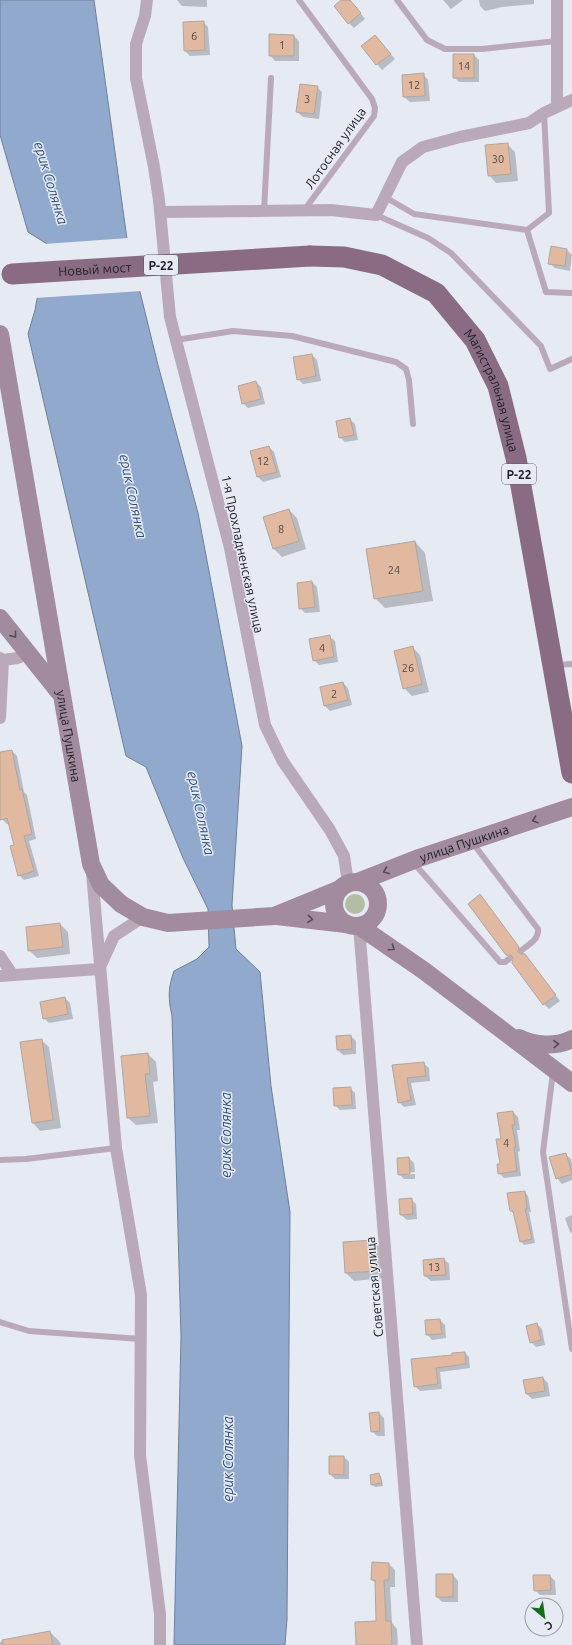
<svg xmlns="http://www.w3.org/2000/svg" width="572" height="1645" font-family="Ubuntu,sans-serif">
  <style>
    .green { fill: #b1bea5 }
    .water { fill: #90a9cc; stroke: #6f809a }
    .pier { fill: #e6eaf2 }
    .shadow { fill: #0003 }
    .building { fill: #e1b8a0; stroke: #afa7a2 }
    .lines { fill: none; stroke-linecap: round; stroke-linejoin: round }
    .service { stroke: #baaab7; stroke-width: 6 }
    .minor { stroke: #baaab7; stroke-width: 12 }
    .secondary { stroke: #a28b9e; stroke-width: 18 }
    .trunk { stroke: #8a6b84; stroke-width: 21 }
    .trunk-bridge { stroke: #8a6b84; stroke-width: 21 }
    .oneway { stroke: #554c55 }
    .labels { text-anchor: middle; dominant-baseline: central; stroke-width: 3; stroke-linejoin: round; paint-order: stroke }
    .number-label { font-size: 11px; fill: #514844 }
    .shield { fill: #e6eaf2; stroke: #5c5e62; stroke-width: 1 }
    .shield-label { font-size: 12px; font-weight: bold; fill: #212225 }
    .street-label { font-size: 13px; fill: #212225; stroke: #e6eaf2 }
    .water-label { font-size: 14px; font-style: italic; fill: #2c4e7d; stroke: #e6eaf2 }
  </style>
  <rect width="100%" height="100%" fill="#e6eaf2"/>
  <path class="green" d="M345 904a10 10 0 1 1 20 0a10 10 0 1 1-20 0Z"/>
  <path class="water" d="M0,0H94L127,239L158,365L198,513L242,746L232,905L236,949L260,972L271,1086L290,1212L287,1619L285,1645H174L181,1337L172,1016C168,998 168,988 174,971L197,959L209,947L208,909L183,858L146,767L126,756L28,334L35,310L47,244L28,232L0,135Z"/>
  <path class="pier" d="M129,238L142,291L35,298L44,244Z"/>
  <path class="shadow" d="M177,0H207V7L182,6Z
    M343,0H350L365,19L354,28L349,23Z
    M443,0H463L451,9Z
    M479,0H534V4L502,7L485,11L480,6Z
    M203,22L208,27L210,55L190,56L185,51Z
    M294,36L299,41V61H275L270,55Z
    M375,36L395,59L382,70L362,46Z
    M454,55H474L479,60V82H459L454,77Z
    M423,74L428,80L430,101L410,102L404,97Z
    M317,87L322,92L319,119L303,117L297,112Z
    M507,144L515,152L518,181L496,183L489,175Z
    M567,250L572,255L570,271L555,268L549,263Z
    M312,355L317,360L321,381L303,384L298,379Z
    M256,382L261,387L265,404L248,408L243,403Z
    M350,419L355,424L358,440L345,442L340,437Z
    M269,447L274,452L281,477L263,482L258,477L251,451Z
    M289,510L297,518L306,549L282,557L274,549Z
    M415,542L425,553L433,601L385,608L375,598Z
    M312,582L317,587L320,612L305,613L300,608Z
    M329,636L335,641L338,662L319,665L314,660Z
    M412,647L420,655L429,692L412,696L404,688Z
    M343,683L348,688L352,705L330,711L325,706Z
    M12,751L17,756L24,792L27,795L36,839L29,841L39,876L24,880L19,875L15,846L10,824H7L2,819L0,811V753Z
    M480,896L560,1001L549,1009L544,1004L514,960L507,955Z
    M60,924L68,932L70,954L37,958L29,950Z
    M65,998L70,1003L73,1019L49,1023L44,1018Z
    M351,1036L356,1041V1054L343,1055L338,1050Z
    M41,1040L49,1047L61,1128L40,1131L33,1123Z
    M148,1054L156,1062L158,1081L153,1082L158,1123L136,1125L128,1118Z
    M423,1063L429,1068L430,1081L411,1083L416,1105L404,1107L399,1102L393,1066Z
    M350,1088L355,1093L356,1109L340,1110L335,1105Z
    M513,1112L518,1117L520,1130H517L520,1151L518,1152L521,1176L504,1178L499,1173L502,1165L503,1139Z
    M565,1154L571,1159L572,1164V1180L562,1184L557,1178Z
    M409,1158L414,1163L415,1172L402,1173V1175L415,1174V1179H404L399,1174Z
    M525,1192L528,1196L531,1212H529L535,1243L524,1245L520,1241L514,1214L511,1211Z
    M411,1199L416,1204L417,1219L407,1220L401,1215Z
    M572,1215V1234L570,1232L565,1218Z
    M374,1241L382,1249L384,1278L354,1281L346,1273L344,1243Z
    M444,1259L449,1264L450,1280L431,1281L425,1276L424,1261Z
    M440,1320L445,1325L446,1338L432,1340L427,1334Z
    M537,1324L542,1329L545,1345L536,1347L531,1342Z
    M465,1353L469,1357L470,1368L440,1372L442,1389L420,1391L415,1386L413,1360L453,1356Z
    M543,1378L548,1383L550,1396L532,1399L526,1393Z
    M379,1413L384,1418L385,1436H377L372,1431Z
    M330,1457H344L349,1462V1479H335L330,1474Z
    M379,1474L381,1477L383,1486L375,1487L372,1485L371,1476Z
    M373,1563L389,1564L395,1570V1587H390L392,1623L397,1629L398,1645H357L377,1622L376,1583L372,1580Z
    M453,1575L458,1581V1602H442L437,1597Z
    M550,1576L555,1581L556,1595H540L535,1590Z
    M50,1632L60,1642L61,1645H0V1642Z"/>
  <path class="building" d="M341,0H350L361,13L348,24L334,6Z
    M204,21L205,50L184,51L183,22Z
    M269,34L294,35V56H269Z
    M375,35L391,54L376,65L361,46Z
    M453,54H474V78H453Z
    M424,73L425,96L403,97L402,75Z
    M300,84L318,86L314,114L296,112Z
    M508,143L511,174L488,176L485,145Z
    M551,246L567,249L565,266L548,264Z
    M312,354L316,376L297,380L293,357Z
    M256,381L261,399L242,404L238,386Z
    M350,418L354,435L339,438L336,421Z
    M269,446L277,472L257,477L250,451Z
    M289,509L299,541L273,549L263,517Z
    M415,541L423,591L374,599L366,549Z
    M312,581L315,607L299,609L297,583Z
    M330,635L334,657L313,661L309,639Z
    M413,646L422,684L403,689L394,651Z
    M343,682L348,700L324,706L320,687Z
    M12,750L20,790L22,789L32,834L24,836L34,871L18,876L10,846L14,845L7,818L0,820V752Z
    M480,894L519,947L518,952L521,954H525L556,995L543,1005L512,963L513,959L512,956L506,955L468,904Z
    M60,923L63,947L28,951L26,927Z
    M65,997L68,1014L43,1019L40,1002Z
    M351,1035L352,1049L337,1050L336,1036Z
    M42,1039L53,1120L32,1123L20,1042Z
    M148,1053L150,1074H145L150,1116L127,1118L121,1056Z
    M424,1062L426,1076L407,1078L411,1100L398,1103L392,1065Z
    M351,1087L352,1105L334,1106L333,1088Z
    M513,1111L515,1125H512L516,1147H514L517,1171L498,1174L497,1164H500L496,1139H501L497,1113Z
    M566,1153L572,1174L556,1179L549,1157Z
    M409,1157L410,1174L398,1175L397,1158Z
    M525,1191L527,1209H525L532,1239L520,1242L513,1211H510L507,1193Z
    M412,1198L413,1214L400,1215L399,1199Z
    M374,1240L377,1271L345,1273L343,1242Z
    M444,1258L446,1275L424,1276L423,1260Z
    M440,1319L442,1334L426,1335L425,1320Z
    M537,1323L541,1340L530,1343L526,1326Z
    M465,1352L466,1364L436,1368L438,1384L414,1387L411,1359L452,1355V1353Z
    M543,1377L545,1391L526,1394L523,1380Z
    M379,1412L380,1431L371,1432L369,1413Z
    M329,1456H344V1475L329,1474Z
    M379,1473L382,1483L371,1485L370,1475Z
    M372,1562L389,1563V1580H384L386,1621H391L392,1645H356L355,1622L376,1621L375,1580H371Z
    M436,1574H453V1597H436Z
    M533,1575H550L551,1590L534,1591Z
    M50,1631L53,1645H3L2,1640Z"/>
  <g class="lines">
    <path class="service" d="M299,0L372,99L375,108L374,116L305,209
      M397,0L427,40L445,49H482L557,41
      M385,197L414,214L527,230L549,213L544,113
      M264,211L271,78
      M376,215L428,238L451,253L541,346L550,369L572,359
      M527,230L546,292L572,293
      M176,340L233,331L292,336L396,362L406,369L409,380L413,424
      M556,665L572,664
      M472,842L538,929C539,940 529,944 522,950
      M413,862L500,962H505L509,959
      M553,1072L543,1152L572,1349
      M0,1160L26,1159L116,1148
      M0,1322L29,1331L141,1339"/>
    <path class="minor" d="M147,0L145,16L136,44V78L154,167L159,200L170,317L230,548L265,725L282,760L330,830L344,856L348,883
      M557,0V107
      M160,212L331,210L376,215L402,162L423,147L460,137L529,123L544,113L572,100
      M0,658L3,660L18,658L27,652
      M0,718L3,660
      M92,873L116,1148L141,1295L140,1455L160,1614V1645
      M359,926L417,1645
      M0,956L12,974
      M100,967L114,936L143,917
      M0,976L99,969"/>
    <g class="secondary">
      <path id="s1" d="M0,334L91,864L101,885L121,904L143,917L168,923L274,916L340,889"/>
      <path d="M0,618L59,692"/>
      <circle cx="356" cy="904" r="22"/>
      <path id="s2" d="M358,882L419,858L572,807"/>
      <path d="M277,916L346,924"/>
      <path d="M359,926L423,970L572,1083"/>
      <path d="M519,1038C535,1046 556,1047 572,1039"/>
    </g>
    <path class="trunk" id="s3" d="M310,256L344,257L382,265L436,293L475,340L498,386L516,458L572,773"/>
    <path class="trunk-bridge" id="s4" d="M12,274L310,256"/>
  </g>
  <defs><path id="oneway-chevron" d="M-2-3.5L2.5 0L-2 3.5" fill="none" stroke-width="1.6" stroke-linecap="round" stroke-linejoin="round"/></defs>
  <g class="oneway">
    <use href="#oneway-chevron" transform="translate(14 635) rotate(51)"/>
    <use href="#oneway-chevron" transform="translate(535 820) rotate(162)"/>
    <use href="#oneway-chevron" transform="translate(386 871) rotate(159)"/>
    <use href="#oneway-chevron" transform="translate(310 919) rotate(5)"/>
    <use href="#oneway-chevron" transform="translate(392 948) rotate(35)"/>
    <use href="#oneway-chevron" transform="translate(556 1044) rotate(-2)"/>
  </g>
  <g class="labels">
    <g class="number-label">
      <text x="194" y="36">6</text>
      <text x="282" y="45">1</text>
      <text x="464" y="66">14</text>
      <text x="414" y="85">12</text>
      <text x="307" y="99">3</text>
      <text x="498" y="159">30</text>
      <text x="263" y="461">12</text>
      <text x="281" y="529">8</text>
      <text x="394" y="570">24</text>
      <text x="322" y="648">4</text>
      <text x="408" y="668">26</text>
      <text x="334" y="694">2</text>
      <text x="506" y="1143">4</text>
      <text x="434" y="1267">13</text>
    </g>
    <g class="shield">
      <rect x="144" y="255" width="34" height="20" rx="3"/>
      <rect x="502" y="464" width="34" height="20" rx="3"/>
    </g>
    <g class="shield-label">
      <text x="161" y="265">Р-22</text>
      <text x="519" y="474">Р-22</text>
    </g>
    <g class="street-label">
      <text transform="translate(335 148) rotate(-55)">Лотосная улица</text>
      <text stroke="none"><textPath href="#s4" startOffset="83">Новый мост</textPath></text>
      <text stroke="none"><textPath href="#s3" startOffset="248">Магистральная улица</textPath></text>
      <text transform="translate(243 554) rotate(78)">1-я Прохладненская улица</text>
      <text stroke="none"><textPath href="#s1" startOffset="408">улица Пушкина</textPath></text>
      <text stroke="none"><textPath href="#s2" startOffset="113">улица Пушкина</textPath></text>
      <text transform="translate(374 1287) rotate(-95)">Советская улица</text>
    </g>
    <g class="water-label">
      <text transform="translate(51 183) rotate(73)">ерик Солянка</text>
      <text transform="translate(133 496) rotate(78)">ерик Солянка</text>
      <text transform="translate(201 813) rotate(78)">ерик Солянка</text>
      <text transform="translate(226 1135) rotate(-90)">ерик Солянка</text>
      <text transform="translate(228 1459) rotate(-90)">ерик Солянка</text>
    </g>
  </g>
  <g transform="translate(544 1617) rotate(151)"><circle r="19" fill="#e6eaf2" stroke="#979aa0"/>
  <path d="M0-3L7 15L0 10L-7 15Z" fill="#146d17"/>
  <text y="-6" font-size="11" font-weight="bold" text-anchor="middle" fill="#212225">С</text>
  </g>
</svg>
